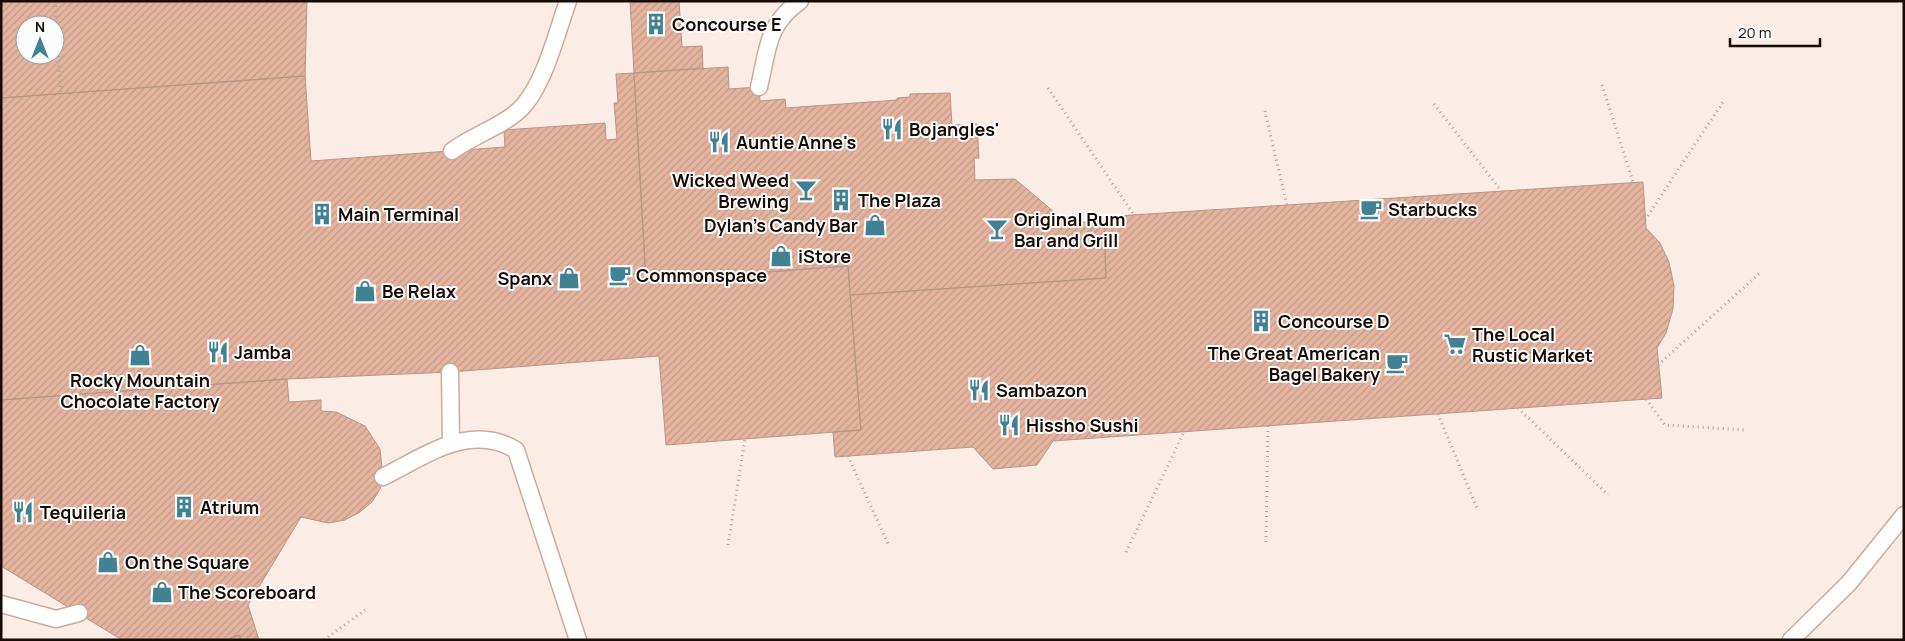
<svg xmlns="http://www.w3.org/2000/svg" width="1905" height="641" font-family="Manrope,sans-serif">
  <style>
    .building { fill: url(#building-hatch); stroke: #b89686; fill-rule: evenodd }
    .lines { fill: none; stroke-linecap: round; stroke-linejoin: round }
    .lane-casing { stroke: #cdaa9a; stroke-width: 19 }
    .path { stroke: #b1a49d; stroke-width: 3; stroke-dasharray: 1 4; stroke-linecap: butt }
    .lane { stroke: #fff; stroke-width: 16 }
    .labels { text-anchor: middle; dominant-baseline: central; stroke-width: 4; stroke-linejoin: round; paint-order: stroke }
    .poi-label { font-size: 18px; font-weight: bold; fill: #160b06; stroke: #fcfcfc; text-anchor: start }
  </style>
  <defs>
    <pattern id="building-hatch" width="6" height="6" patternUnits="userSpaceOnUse" patternTransform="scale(1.25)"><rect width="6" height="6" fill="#e4b49e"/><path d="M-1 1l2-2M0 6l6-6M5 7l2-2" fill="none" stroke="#c39987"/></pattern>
  </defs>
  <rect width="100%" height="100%" fill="#fbece5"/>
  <path class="building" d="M1,1H307L305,76L1,98ZM25,25H55V55H25Z
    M630,1H679L682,47L702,46L703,68L634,73Z
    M728,67L729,89L759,87L760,101L785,99L786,108L897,100V98L910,97V94L950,93L952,125L977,124L979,158H974L975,180L1015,179L1067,223L1104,221L1106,278L850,295L848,266L646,281L634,73Z
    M634,73L646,281L848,266L861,430L666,445L659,356L450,372L287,379L1,400V98L305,76L311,161L505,147L504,130L605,123L606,140L617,139L614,103H618L616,74Z
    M1643,182L1646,228L1660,243L1669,262L1674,286L1673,309L1666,333L1657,348L1662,398L1053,441L1037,465L993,469L973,447L835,457L833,432L861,430L850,295L1106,278L1104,221L1117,220V216Z
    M287,379L289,402L321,400V411L336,412L365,426L380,449L383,477L380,489L372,502L360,512L345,520L328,523L301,517L248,605L259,640H241L239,635L226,640H122L1,566V400Z
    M239,635L241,640H226Z"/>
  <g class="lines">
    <g class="lane-casing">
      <path id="lane" d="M759,87C768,50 766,25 800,1
        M452,151C473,135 509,124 525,104C546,78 557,32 568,1
        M450,372L451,443
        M383,477C425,456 470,422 516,450L578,640
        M1,604L56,619L79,613
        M1791,640L1849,583L1904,515"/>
    </g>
    <path class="path" d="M55,1L61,94
      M1602,85L1633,182
      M1048,88L1134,215
      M1434,104L1502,192
      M1265,111L1287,206
      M1645,220L1723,102
      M1658,365L1761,272
      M1646,399L1665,425L1745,430
      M1518,408L1608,495
      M1438,414L1477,508
      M848,456L888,544
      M1266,542L1268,426
      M728,545L745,439
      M1126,552L1184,432
      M324,640L365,610"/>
    <use href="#lane" class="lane"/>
  </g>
  <defs>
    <g id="building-bare" transform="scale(1.725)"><path d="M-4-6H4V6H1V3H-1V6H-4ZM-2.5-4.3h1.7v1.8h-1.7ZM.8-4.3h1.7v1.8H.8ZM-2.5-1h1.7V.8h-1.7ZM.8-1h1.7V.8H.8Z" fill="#408193" stroke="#fcfcfc" stroke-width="2.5" paint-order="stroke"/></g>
    <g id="restaurant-bare" transform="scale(1.725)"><path d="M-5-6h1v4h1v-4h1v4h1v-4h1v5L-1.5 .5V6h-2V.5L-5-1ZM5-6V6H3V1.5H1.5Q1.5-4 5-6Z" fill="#408193" stroke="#fcfcfc" stroke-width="2.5" paint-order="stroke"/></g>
    <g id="bar-bare" transform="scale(1.725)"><path d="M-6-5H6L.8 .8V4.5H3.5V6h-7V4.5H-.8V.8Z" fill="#408193" stroke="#fcfcfc" stroke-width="2.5" paint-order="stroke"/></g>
    <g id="cafe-bare" transform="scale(1.725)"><path d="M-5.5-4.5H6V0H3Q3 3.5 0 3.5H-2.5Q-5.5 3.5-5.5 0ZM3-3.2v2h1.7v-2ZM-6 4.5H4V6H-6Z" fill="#408193" stroke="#fcfcfc" stroke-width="2.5" paint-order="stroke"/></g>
    <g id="shop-bare" transform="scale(1.725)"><path d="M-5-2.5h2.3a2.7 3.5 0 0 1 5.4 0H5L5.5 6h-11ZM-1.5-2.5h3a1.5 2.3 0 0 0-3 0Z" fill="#408193" stroke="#fcfcfc" stroke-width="2.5" paint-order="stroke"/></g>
    <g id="supermarket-bare" transform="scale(1.725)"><path d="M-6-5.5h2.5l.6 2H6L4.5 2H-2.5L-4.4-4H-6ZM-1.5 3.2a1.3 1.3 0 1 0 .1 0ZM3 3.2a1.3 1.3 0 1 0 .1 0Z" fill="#408193" stroke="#fcfcfc" stroke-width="2.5" paint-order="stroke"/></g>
  </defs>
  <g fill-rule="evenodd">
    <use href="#building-bare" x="656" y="24"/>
    <use href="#restaurant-bare" x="892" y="129"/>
    <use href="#restaurant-bare" x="719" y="142"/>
    <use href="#bar-bare" x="806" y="190"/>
    <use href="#building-bare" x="841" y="200"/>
    <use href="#cafe-bare" x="1371" y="209"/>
    <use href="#building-bare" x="322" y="214"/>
    <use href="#shop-bare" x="875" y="225"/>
    <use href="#bar-bare" x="997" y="229"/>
    <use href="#shop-bare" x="781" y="256"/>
    <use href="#cafe-bare" x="620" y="275"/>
    <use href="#shop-bare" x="569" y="278"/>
    <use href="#shop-bare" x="365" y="291"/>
    <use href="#building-bare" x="1261" y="321"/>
    <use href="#supermarket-bare" x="1455" y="344"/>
    <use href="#restaurant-bare" x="218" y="352"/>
    <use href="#shop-bare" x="140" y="355"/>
    <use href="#cafe-bare" x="1397" y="363"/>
    <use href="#restaurant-bare" x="979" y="390"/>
    <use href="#restaurant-bare" x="1009" y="425"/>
    <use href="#building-bare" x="184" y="507"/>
    <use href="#restaurant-bare" x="23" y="512"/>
    <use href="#shop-bare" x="108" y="562"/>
    <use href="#shop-bare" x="162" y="592"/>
  </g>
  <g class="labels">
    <g class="poi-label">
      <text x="672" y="24">Concourse E</text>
      <text x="909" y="129">Bojangles'</text>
      <text x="736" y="142">Auntie Anne's</text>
      <text x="789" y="180" text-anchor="end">Wicked Weed<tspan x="789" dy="21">Brewing</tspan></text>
      <text x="858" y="200">The Plaza</text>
      <text x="1388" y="209">Starbucks</text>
      <text x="338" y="214">Main Terminal</text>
      <text x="1014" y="219">Original Rum<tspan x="1014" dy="21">Bar and Grill</tspan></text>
      <text x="858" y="225" text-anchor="end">Dylan's Candy Bar</text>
      <text x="798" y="256">iStore</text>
      <text x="636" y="275">Commonspace</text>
      <text x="552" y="278" text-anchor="end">Spanx</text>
      <text x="382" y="291">Be Relax</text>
      <text x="1278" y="321">Concourse D</text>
      <text x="1472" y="334">The Local<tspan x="1472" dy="21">Rustic Market</tspan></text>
      <text x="234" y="352">Jamba</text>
      <text x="1380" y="353" text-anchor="end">The Great American<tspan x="1380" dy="21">Bagel Bakery</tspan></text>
      <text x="140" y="380" text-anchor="middle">Rocky Mountain<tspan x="140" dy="21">Chocolate Factory</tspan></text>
      <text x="996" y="390">Sambazon</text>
      <text x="1026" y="425">Hissho Sushi</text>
      <text x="200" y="507">Atrium</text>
      <text x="40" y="512">Tequileria</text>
      <text x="125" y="562">On the Square</text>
      <text x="178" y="592">The Scoreboard</text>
    </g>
  </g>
  <rect width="1905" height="641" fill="none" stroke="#160b06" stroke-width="5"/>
  <g transform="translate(40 40)"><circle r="24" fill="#fcfcfc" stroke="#a09c9a"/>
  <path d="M0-4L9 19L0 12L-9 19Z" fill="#408193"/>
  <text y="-8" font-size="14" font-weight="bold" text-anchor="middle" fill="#160b06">N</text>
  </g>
  <path d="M1730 38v8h90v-8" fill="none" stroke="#160b06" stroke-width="2.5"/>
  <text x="1738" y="38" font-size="15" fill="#160b06" stroke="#fcfcfc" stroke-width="4" paint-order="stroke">20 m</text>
</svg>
